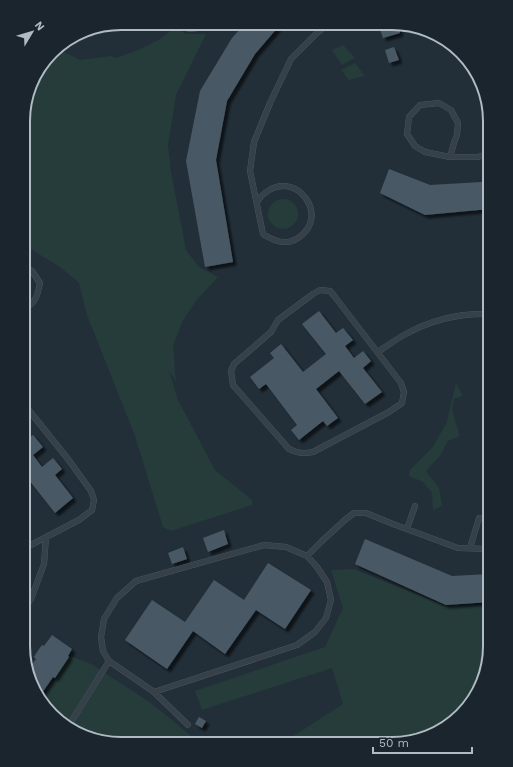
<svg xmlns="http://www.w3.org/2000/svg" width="513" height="767" font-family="'Work Sans',sans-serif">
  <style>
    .green { fill: #253c3a }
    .building { fill: #4a5965; filter: url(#shadow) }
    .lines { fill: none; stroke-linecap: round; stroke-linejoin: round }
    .lane-casing { stroke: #545e67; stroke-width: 6 }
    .lane { stroke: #364049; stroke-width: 5.5 }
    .rim { fill: none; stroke: #b1bbc5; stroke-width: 2 }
  </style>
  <defs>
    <filter id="shadow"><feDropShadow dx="3.5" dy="3.5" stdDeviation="1" flood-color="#0009"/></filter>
  </defs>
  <rect width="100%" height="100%" fill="#222f39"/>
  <path class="green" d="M175,27L186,34H206L176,95L168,145L171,172L186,250L199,267L218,277L196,301L183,320L173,346L176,382L169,370L178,400L215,470L252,500V505L171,531L163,527L135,436L87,315L79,283L60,267L24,245V108L36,72L56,48L80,60L111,56L116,58L138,50L159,40Z
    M343,45L355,58L342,65L332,50Z
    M355,63L365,76L349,80L341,70Z
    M268 214a15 15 0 1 1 30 0a15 15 0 1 1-30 0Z
    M456,383L463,396L454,399L452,410L460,436L448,441L440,456L426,471L439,488L442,506L433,510L432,493L423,482L409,476L410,470L432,448L447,422Z
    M354,569L445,606L490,605V653L473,701L430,736L393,744H281L343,704L332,668L202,710L195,691L325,647L343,608L331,570Z
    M70,656L91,664L151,703L200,743H108L61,724L42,699Z"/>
  <path class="building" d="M382,25H398L400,33L383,38L379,26Z
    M279,26L255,54L227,101L216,160L233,262L205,267L186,161L200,91L232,38L242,27Z
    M394,47L399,60L389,63L385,50Z
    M389,169L430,185L482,182L490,179V209L425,215L380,193Z
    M319,311L336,333L343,328L353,340L345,346L354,358L363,351L371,361L363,368L382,392L365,404L339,371L316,389L338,418L327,426L323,421L299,440L291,430L297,425L266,384L259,389L250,377L274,358L270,353L281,344L303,372L326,354L302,324Z
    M23,434L27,439L33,435L43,447L33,455L42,467L53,458L62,469L55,475L73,498L55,513L29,480L23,484Z
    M224,530L228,544L208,552L203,538Z
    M365,539L452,576L490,574V602L446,605L355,564Z
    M183,547L187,559L172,564L168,553Z
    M268,563L311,590L285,629L256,610L225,654L193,631L167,669L125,640L152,600L185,622L214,580L244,600Z
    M52,635L72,649L68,656L69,657L55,678L53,677L40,696L31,684L28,670L36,659L34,657L37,652L42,645L44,646Z
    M199,717L206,721L202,728L195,724Z"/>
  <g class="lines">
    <g class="lane-casing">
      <path id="lane" d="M187,27L189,29L207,27
        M450,157L454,143L457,135L458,123L451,110L439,103L420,105L409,117L407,134L415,146L425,152L450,157H478L490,153
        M257,202C259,199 262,195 265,193C295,168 332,216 298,238C286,246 274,241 263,234L250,171L254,142L270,103L291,59L316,34L326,26
        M320,290L330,291L335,297L401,383L404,392L402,403L389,412L313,452C303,454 297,453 289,449L233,385L231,371L234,364L271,332L278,320L313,294Z
        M24,307C36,305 38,293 40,283L32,271L24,267
        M378,352C387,346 395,340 404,335C430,320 460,313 490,314
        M407,529L415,506
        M264,545L286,547L307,556L317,567L327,582L331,600L326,618L315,632L297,645L154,692L109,661L103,651L101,637L104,619L117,598L136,581Z
        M470,548L479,518H490
        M23,549L79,520L92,510L94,500L91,491L68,459L23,403
        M307,556L322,541L346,519L354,513H366L393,524L458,548L490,549
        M23,612L31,599L44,564L46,537
        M154,692L188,725
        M68,727L109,661"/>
    </g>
    <use href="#lane" class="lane"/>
  </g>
  <path d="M0 0H513V767H0ZM121 30H392A91 91 0 0 1 483 121V646A91 91 0 0 1 392 737H121A91 91 0 0 1 30 646V121A91 91 0 0 1 121 30Z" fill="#1b252e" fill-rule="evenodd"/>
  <path class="rim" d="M121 30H392A91 91 0 0 1 483 121V646A91 91 0 0 1 392 737H121A91 91 0 0 1 30 646V121A91 91 0 0 1 121 30Z"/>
  <g transform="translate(32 32) rotate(52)" stroke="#1b252e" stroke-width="3" paint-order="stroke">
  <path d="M0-3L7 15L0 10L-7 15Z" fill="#b1bbc5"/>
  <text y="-6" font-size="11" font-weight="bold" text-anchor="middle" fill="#b1bbc5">N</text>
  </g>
  <path d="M373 747v6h99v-6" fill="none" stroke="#b1bbc5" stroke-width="2"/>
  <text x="379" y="747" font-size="12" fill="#b1bbc5" stroke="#1b252e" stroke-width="3" paint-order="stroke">50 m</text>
</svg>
